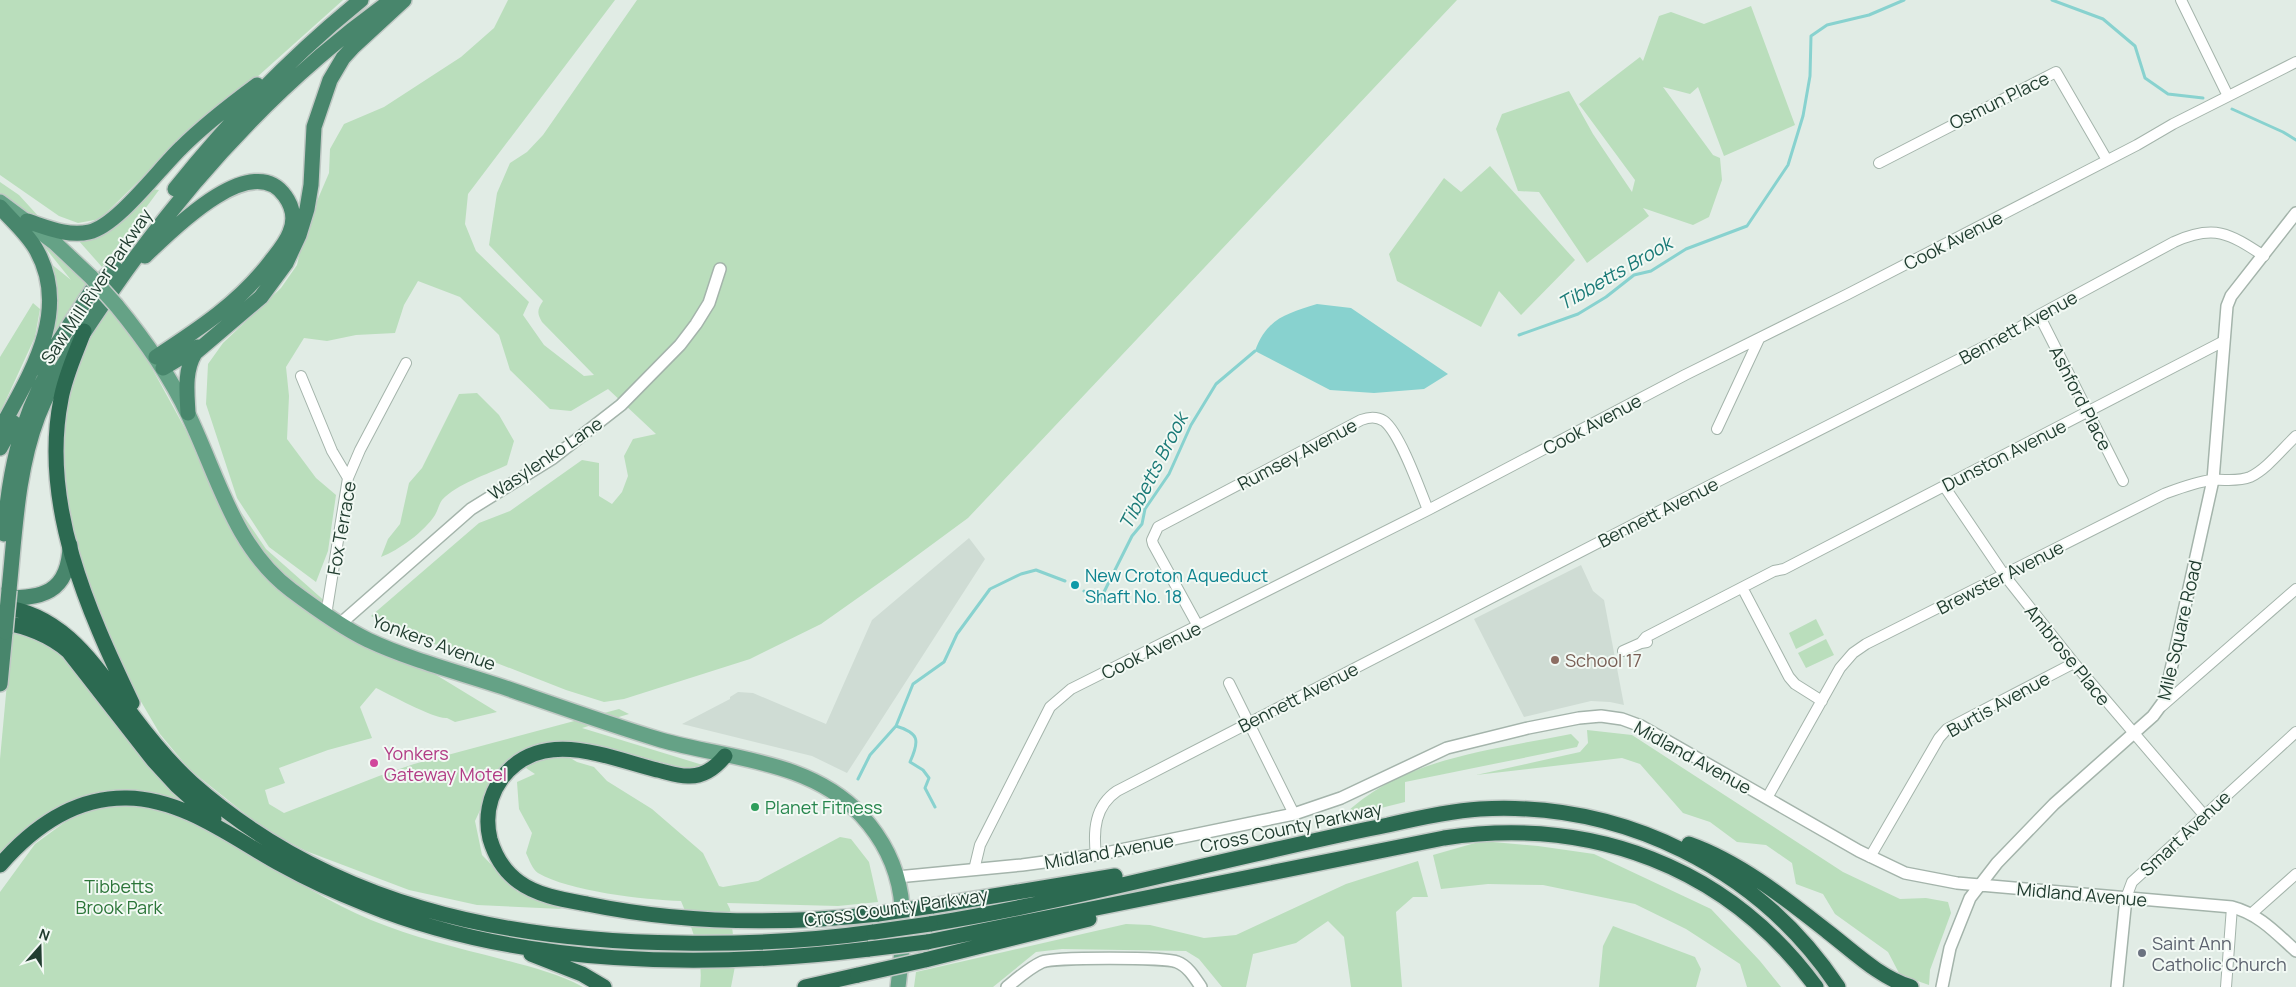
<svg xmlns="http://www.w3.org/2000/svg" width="2296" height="987" font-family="Manrope,sans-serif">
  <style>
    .built { fill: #cfdcd4 }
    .green { fill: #badebc }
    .water { fill: #88d2cf }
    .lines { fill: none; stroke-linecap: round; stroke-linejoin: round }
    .stream { stroke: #88d2cf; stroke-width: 3 }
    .minor-casing { stroke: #a4b4ab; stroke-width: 12 }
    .tertiary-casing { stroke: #a4b4ab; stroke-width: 14 }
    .primary-casing { stroke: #c1c9c5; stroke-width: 18 }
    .trunk-casing { stroke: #c1c9c5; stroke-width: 18 }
    .motorway-casing { stroke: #c1c9c5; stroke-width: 18 }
    .minor { stroke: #fff; stroke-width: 10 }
    .tertiary { stroke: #fff; stroke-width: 11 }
    .primary { stroke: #65a286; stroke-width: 15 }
    .trunk { stroke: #48866c; stroke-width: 15 }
    .motorway { stroke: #2c6a51; stroke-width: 15 }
    .primary-bridge-casing { stroke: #c1c9c5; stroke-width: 18; stroke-linecap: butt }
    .trunk-bridge-casing { stroke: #c1c9c5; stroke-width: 18; stroke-linecap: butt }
    .motorway-bridge-casing { stroke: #c1c9c5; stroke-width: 18; stroke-linecap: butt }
    .primary-bridge { stroke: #65a286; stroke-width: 15 }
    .trunk-bridge { stroke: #48866c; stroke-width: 15 }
    .motorway-bridge { stroke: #2c6a51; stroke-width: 15 }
    .culture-dot { fill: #0f9aa8; stroke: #f2f9f4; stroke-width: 2 }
    .education-dot { fill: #8d6e63; stroke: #f2f9f4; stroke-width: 2 }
    .hotel-dot { fill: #d1479c; stroke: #f2f9f4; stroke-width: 2 }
    .leisure-dot { fill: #2e9e5b; stroke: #f2f9f4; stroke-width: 2 }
    .worship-dot { fill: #6b7280; stroke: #f2f9f4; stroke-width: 2 }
    .labels { text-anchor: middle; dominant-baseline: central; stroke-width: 4; stroke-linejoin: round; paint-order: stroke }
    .street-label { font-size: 18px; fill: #213d30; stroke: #f2f9f4 }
    .culture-label { font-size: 18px; fill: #0d838f; stroke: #f2f9f4; text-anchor: start }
    .education-label { font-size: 18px; fill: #785e54; stroke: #f2f9f4; text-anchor: start }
    .hotel-label { font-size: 18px; fill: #b23c85; stroke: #f2f9f4; text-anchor: start }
    .leisure-label { font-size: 18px; fill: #27864d; stroke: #f2f9f4; text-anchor: start }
    .park-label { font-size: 18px; fill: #2b7538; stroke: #f2f9f4 }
    .worship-label { font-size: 18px; fill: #5b616d; stroke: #f2f9f4; text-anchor: start }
    .water-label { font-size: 19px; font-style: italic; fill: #1a7a77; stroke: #f2f9f4 }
  </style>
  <rect width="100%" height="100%" fill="#e1ece5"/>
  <path class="built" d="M969,538L985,559L847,773L812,756L682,724L730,699V697L738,692L753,693L826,724L872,620Z
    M1581,565L1593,591L1604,600L1624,705L1610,702L1591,701L1524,717L1474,619Z"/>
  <path class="green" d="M0,0H343L229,102L160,160L100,219L78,223L59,216L0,175Z
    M508,0H615L468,194L465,224L476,251L529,302L523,315L544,345L584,376L594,375L542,322C537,313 537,310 543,301L489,245L497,193L510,163L527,152L543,135L637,0H1457L968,518L896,571L821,624L750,659L624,699L604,702L566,690L484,658L434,644L398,631L371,616L479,523L510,511L582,460L599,463V496L612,504L622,492L628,476L624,456L633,439L656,434L608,389L571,411L550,409L510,370L499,335L460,297L418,281L404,305L395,333L356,335L327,341L304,338L286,367L289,396L287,439L316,478L336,495L328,551L316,582L269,547L237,498L206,404L208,364L223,343L281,288L297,265L305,229L329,173L330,149L344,124L384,107L461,57L494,28Z
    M1751,6L1795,125L1724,156L1698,87L1690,94L1663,87L1713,155L1720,158L1722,180L1709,217L1693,225L1643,208L1649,216L1587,263L1539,192L1518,191L1496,129L1502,114L1569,91L1593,134L1632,192L1635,180L1579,104L1640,57L1643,61L1659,16L1671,12L1704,24Z
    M1490,166L1575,260L1521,315L1499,291L1481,327L1397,281L1389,254L1444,178L1461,192Z
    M0,182L19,195L114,299L188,434L266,549L346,620L497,712L455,722L447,718C436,720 389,694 376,688L360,707L372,738L328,750L279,768L285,783L265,790L269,804L284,813L379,776L414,764L619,709L629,714L582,728L706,766L695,772L552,747L577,762L594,767L607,781L652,809L703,853L719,886L723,887L758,881L840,837L851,839L869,862L878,902L838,906L727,903L730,909L736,961L731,987H700C704,957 692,928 681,901C645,900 568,891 538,873C532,869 529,859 526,853L532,833L519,809L517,782L535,774L514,760L495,778L475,821L482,855L518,892L562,909L477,905L409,890L306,851L264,829L189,769L160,734L126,676L93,607L73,539L61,468L63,414L81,353L91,337L80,305L33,376L50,263L71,280L19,215L0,203Z
    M151,189L159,190L102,267L78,240Z
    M33,303L40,309L35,337L0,413V357Z
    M477,393L499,415L514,441L507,465C488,474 457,484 442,500C439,504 438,510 435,515C424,532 399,550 381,557L388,539L400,524L409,483L422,468L459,394Z
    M1816,619L1824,635L1796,649L1789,633Z
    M12,629L26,630L67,655L187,802C108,778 57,793 0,852V759Z
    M1826,639L1834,655L1806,668L1798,653Z
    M1587,730L1632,735L1843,872L1900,899L1926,898L1948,902L1951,913L1930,970L1929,985L1900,975L1888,952L1835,914L1823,894L1796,884L1792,863L1766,845L1737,842L1710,822L1683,813L1640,764L1622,758L1476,775L1580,752L1588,743Z
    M1571,734L1579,742L1577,747L1405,782V802L1341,818C1400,758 1491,750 1571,734Z
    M138,804C223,825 291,887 371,920C412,937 458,948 501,959C531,967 556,973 583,987H0V892L35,844L87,806Z
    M1482,841L1538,846L1594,854L1711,909L1760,961L1781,987H1747L1740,964L1686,929L1635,904L1543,885L1488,884L1441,889L1433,855Z
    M1418,861L1428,897H1413L1396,912L1402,987H1351L1344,937L1328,921L1296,943L1253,954L1246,987H1222L1199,959L1186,951L1062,949L1036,952L993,987H914L916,972L1126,924L1150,925L1204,938L1236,935L1346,884Z
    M1613,926L1695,957L1701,969L1696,987H1599L1603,946Z"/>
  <path class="water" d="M1317,304L1351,308L1448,374L1424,389L1374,393L1330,390L1255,351C1267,318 1286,314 1317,304Z"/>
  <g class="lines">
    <path class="stream" d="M2052,0L2103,19L2135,46L2145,78L2168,94L2203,98
      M2232,109L2283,132L2296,140
      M1519,335L1578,314L1606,297L1634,275L1651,271L1686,249L1747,226L1788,165L1803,116L1810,76L1811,36L1827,25L1869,15L1904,0
      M1084,591L1100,600L1132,536L1142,524L1145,509L1169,474L1191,425L1216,384L1255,351
      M896,726C919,733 920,740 910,762L923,770L929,778L925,788L935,807
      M858,779L870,755L896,726L913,684L944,662L957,634L990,589L1021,574L1036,570L1065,581"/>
    <g class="minor-casing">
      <path id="minor" d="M2181,0L2228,96
        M1879,163L2056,72L2107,160
        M2039,315L2123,481
        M301,376L332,451L348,478
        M1717,429L1759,339
        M1944,486L2005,576L2074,663L2204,815
        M1745,593L1789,677L1795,684L1822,701
        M326,615L348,478L360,450L406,363
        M1198,626L1153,544L1152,540L1158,527L1361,420C1369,417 1376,416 1384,421C1400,433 1420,490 1428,510
        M1641,643L1646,637L1774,571L1784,569L2224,341
        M1623,651L1641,643L1647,642
        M1229,683L1294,814
        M2162,706L2296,589
        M1767,798L1840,668L1853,653L1866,644L2164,494C2180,488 2195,482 2212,480C2225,479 2238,482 2250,477C2267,469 2282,449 2296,436
        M1096,855C1093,830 1095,806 1117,791L1679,501L2011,333L2039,315L2174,242C2214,224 2229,233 2264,256
        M1870,857L1939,738L1947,729L2074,663
        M974,870L980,845L1050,707L1071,689L1428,510L1685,375L1848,294L2137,145L2173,124L2296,62
        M2126,898L2132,882L2296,732
        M2251,914L2296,874
        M2226,987L2232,907"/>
    </g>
    <g class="tertiary-casing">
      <path id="tertiary" d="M340,624L471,509L553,458L621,405L680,345L696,324L709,303L720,269
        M897,877L1022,865L1096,855L1294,814L1341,798L1447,748L1528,728L1579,718L1601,716L1622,719L1641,726L1859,851L1905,873L1957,883L2232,907C2259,914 2276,933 2296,951
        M1007,987C1018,978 1029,968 1042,962C1053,957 1166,957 1177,962C1188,966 1195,978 1201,987
        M1942,987L1950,948L1970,898L1997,863L2054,804L2153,716L2164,701L2213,480L2227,306L2231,296L2296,213
        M2117,987L2126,898"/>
    </g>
    <g class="primary-casing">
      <path id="primary" d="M0,202L55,243L91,277
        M116,305C144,339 169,374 188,414C218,476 234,547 291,590C315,608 341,627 368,640C411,660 458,672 503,687C555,705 608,724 661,740C728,759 810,760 861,815C910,868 906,921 898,987"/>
    </g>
    <g class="trunk-casing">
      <path id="trunk" d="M175,189C230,120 292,56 361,0
        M0,207C12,221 28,234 37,251C71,313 29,376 0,430
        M27,221C46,227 68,237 89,232C117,226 159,169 181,148C204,125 230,105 257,85
        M145,256C170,232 252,148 285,196C293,207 295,220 290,232C286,243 278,252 271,261C240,302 199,329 156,357
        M163,368L198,347
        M41,369L94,287L115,268
        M188,413C187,393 184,371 195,353L261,297L286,263L299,235L307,209L311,185L314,127L330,80L343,58L353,47L404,0
        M0,448L14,423
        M4,534C9,476 19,422 49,370
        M9,590C15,532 17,471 38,416C56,371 84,332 111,292C189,179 279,80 392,0
        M0,598C41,599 69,594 70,545
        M0,684L5,632"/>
    </g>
    <g class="motorway-casing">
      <path id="motorway" d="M84,331C76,353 65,376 61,399C40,504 88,611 132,703
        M0,607C65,613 97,669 133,716C151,740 170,763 192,783C330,905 502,941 681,943C746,944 810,941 874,932
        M0,622C26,626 48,634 68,651L154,761L177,786L214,819
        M725,756C716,767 704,776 690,776C679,777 667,772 657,770C606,757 541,727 502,778C489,796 485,818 490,839C495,856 505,872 519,882C538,896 565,900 587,904C684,924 780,925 878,914
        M1689,844C1740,862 1786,899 1828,932C1854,952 1879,977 1911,987
        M0,865C33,827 74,797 127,798C185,799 234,839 282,865C309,880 338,893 366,904C520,967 706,969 869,949
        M932,906L1115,876
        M930,924C1048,905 1165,874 1282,848C1317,840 1352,832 1388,825C1418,818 1449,811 1480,809C1622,801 1759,868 1838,987
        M927,942L1444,838C1591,816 1727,866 1816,987
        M531,954L582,974L604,987
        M925,960L1089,919
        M805,987L858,975"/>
    </g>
    <use href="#minor" class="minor"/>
    <use href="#tertiary" class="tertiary"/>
    <use href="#primary" class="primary"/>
    <use href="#trunk" class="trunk"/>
    <use href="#motorway" class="motorway"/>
    <g class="primary-bridge-casing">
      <path id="primary-bridge" d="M91,277L116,305"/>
    </g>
    <g class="trunk-bridge-casing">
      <path id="trunk-bridge" d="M5,632L9,590"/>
    </g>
    <g class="motorway-bridge-casing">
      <path id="motorway-bridge" d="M878,914L932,906
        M874,932L930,924
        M869,949L927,942
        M858,975L925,960"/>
    </g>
    <use href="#primary-bridge" class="primary-bridge"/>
    <use href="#trunk-bridge" class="trunk-bridge"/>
    <use href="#motorway-bridge" class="motorway-bridge"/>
  </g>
  <circle class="culture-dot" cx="1075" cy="585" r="5"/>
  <circle class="education-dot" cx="1555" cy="660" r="5"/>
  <circle class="hotel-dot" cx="374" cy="763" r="5"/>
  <circle class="leisure-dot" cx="755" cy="807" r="5"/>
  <circle class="worship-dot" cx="2142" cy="953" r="5"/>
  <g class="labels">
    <g class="street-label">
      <text transform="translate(1999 100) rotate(-26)">Osmun Place</text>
      <text transform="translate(1953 240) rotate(-27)">Cook Avenue</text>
      <text transform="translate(96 286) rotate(-56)">Saw Mill River Parkway</text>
      <text transform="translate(2018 327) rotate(-29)">Bennett Avenue</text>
      <text transform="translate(2081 398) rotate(63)">Ashford Place</text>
      <text transform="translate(1592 424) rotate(-28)">Cook Avenue</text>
      <text transform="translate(1297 454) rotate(-28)">Rumsey Avenue</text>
      <text transform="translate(2004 455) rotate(-27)">Dunston Avenue</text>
      <text transform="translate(545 458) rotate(-34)">Wasylenko Lane</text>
      <text transform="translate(1658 512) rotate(-27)">Bennett Avenue</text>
      <text transform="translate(341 528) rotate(-80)">Fox Terrace</text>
      <text transform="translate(2000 577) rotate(-27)">Brewster Avenue</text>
      <text transform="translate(2179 630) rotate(-77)">Mile Square Road</text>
      <text transform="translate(434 642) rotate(20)">Yonkers Avenue</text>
      <text transform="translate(1151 650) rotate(-26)">Cook Avenue</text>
      <text transform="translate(2068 655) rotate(51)">Ambrose Place</text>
      <text transform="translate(1298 697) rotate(-27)">Bennett Avenue</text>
      <text transform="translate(1998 704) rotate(-29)">Burtis Avenue</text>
      <text transform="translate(1693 757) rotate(29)">Midland Avenue</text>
      <text transform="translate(1291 827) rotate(-12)">Cross County Parkway</text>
      <text transform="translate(2185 833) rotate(-43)">Smart Avenue</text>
      <text transform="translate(1109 851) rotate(-10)">Midland Avenue</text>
      <text transform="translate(2082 894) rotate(5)">Midland Avenue</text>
      <text transform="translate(896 907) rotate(-8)">Cross County Parkway</text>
    </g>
    <g class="culture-label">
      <text x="1085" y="575">New Croton Aqueduct<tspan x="1085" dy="21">Shaft No. 18</tspan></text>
    </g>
    <g class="education-label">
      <text x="1565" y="660">School 17</text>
    </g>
    <g class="hotel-label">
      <text x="384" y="753">Yonkers<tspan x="384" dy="21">Gateway Motel</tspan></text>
    </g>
    <g class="leisure-label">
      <text x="765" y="807">Planet Fitness</text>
    </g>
    <g class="park-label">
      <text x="119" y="886">Tibbetts<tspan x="119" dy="21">Brook Park</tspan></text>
    </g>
    <g class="worship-label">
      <text x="2152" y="943">Saint Ann<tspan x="2152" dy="21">Catholic Church</tspan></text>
    </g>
    <g class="water-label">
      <text transform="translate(1615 273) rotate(-30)">Tibbetts Brook</text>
      <text transform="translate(1153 471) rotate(-63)">Tibbetts Brook</text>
    </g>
  </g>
  <g transform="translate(40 947) rotate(20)" stroke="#f2f9f4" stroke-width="4" paint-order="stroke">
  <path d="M0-4L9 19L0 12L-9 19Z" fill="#213d30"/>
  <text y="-8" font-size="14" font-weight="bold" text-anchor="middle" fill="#213d30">N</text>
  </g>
</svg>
